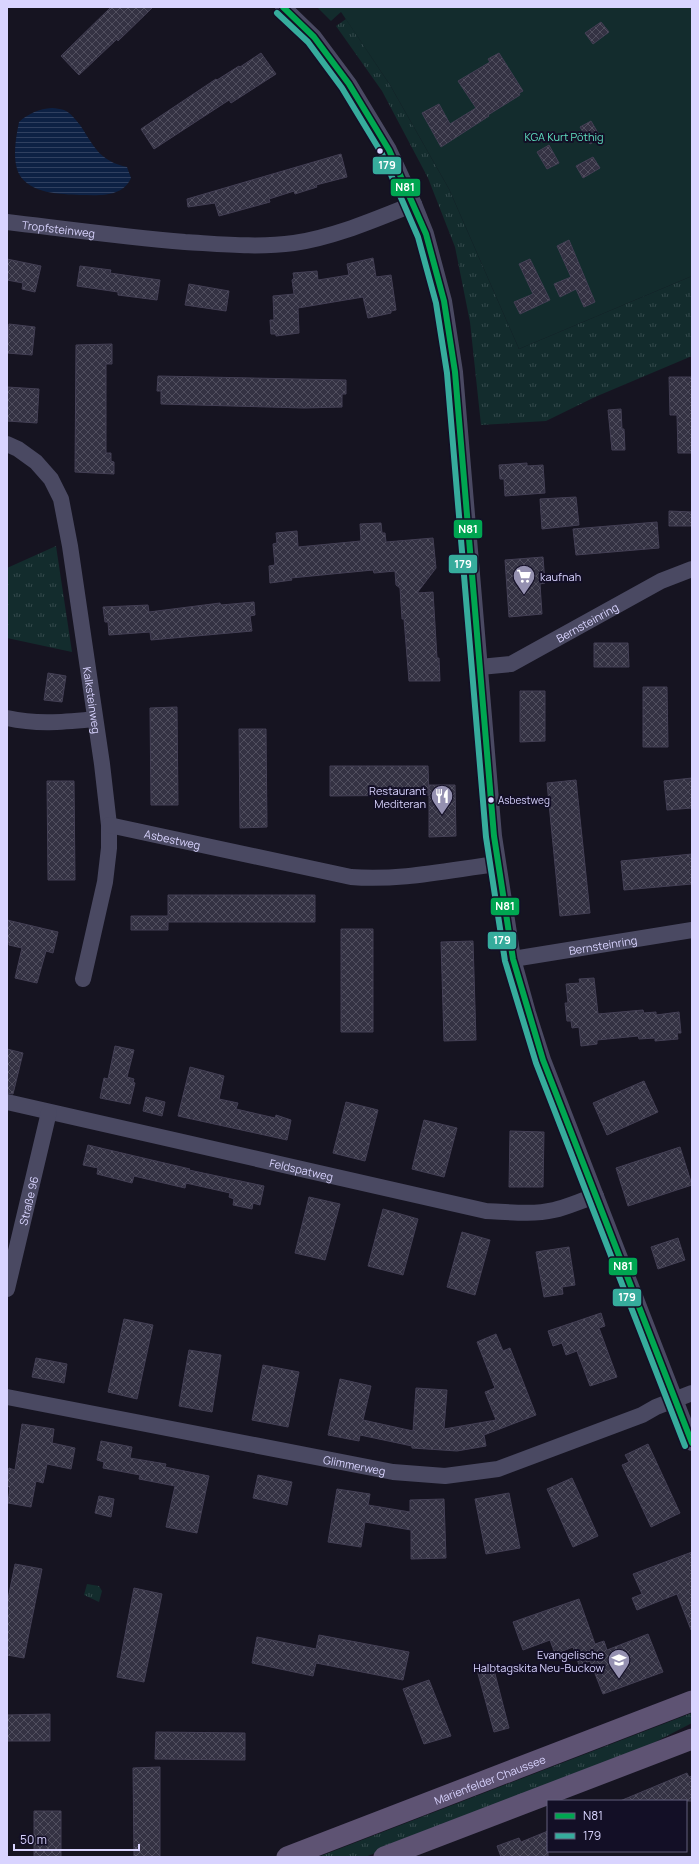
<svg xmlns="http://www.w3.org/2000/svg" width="699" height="1864" font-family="Manrope,sans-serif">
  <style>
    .grass { fill: url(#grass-tufts) }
    .garden { fill: #132c2d }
    .water { fill: url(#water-rules) }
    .building { fill: url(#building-cross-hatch); stroke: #433f54 }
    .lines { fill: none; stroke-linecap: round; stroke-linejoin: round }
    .minor { stroke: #4a4962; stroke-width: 16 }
    .major { stroke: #5e5373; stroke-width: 21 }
    .bus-1-casing { stroke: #130f26; stroke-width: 9 }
    .bus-2-casing { stroke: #130f26; stroke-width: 9 }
    .bus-1 { stroke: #00a651; stroke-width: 6 }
    .bus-2 { stroke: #36ac9c; stroke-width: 6 }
    .bus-dot { fill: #d9d4ff; stroke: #130f26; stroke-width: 1.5 }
    .labels { text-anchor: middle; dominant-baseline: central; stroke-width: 4; stroke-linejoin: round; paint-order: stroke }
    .bus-label { font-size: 10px; fill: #d9d4ff; stroke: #130f26; text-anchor: start }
    .park-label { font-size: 11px; fill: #5fe0c0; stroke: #130f26 }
    .street-label { font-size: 11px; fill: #d9d4ff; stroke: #130f26 }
    .poi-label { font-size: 11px; fill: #d9d4ff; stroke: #130f26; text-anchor: end }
    .line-badge { stroke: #130f26; stroke-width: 1.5 }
    .badge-label { font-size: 11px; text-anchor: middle; font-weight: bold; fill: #fff }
  </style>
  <defs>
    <pattern id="grass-tufts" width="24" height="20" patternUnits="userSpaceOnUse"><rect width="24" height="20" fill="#132c2d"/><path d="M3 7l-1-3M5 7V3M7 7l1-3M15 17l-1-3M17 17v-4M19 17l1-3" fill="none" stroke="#354a4c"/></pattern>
    <pattern id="water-rules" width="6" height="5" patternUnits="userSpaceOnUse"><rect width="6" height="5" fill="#0d2144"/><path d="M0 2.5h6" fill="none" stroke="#304060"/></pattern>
    <pattern id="building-cross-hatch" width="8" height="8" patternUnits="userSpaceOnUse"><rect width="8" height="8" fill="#343243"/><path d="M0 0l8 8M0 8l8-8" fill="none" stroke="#514f5f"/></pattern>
  </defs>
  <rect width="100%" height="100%" fill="#161421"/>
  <path class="grass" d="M346,19L390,85L449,189L519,349L692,276V356L595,397L546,421L481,425L470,322L455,247L428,178L382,91L336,26Z
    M56,546L72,652L7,638V568Z
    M87,1584L99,1586L102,1591L99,1602L84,1595Z
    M692,1713V1723L634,1753L365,1857H318Z"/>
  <path class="garden" d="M317,7H692V276L519,349L449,189L390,85L341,12L331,21Z"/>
  <path class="water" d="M52,108C56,108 60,109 64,110C71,113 75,119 80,125C94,146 99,161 127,167L131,178C122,198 99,195 80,195C61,194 30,194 19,174C12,159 16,137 19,122C29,113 39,109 52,108Z"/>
  <path class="building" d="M111,7H153L118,41L117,39L79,75L61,56Z
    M601,22L609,32L593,44L585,33Z
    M261,53L276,74L231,103L229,100L154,149L141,129L216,79L217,80L239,66L240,67Z
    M499,53L523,91L519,93L520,95L488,115L489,116L441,147L422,113L439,104L450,124L476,108L458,81L490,62L488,59Z
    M591,121L601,138L590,144L580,127Z
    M549,145L559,163L547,169L537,152Z
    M341,154L347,177L316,185L317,187L295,194L294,191L269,199L270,202L219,216L215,203L188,207L187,199Z
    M593,157L600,168L583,178L576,166Z
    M569,240L595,302L584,307L576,289L560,297L554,284L571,277L557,246Z
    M373,258L376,277L391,275L396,310L391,311V313L368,318L363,297L298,308L299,333L276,336V334H271L270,320H274L273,296L294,294L292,280L294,278L293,273L317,271L318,280L349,275L347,264Z
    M7,259L41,266L35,292L22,289L23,283L7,280Z
    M530,259L550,300L520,314L514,302L533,294L519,264Z
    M80,266L111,270L110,273L131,276L160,280L157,300L118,295V292L77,286Z
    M189,284L229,291L226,311L185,305Z
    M9,324L35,327L32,355L7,353Z
    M112,344V364H106V453H111V461L114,462V474L75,472L76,345Z
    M158,376L346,380V394H342V407L304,408L161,404V391H157Z
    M669,377H692V453H678L677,415H670Z
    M7,387L39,389L37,423L7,421Z
    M621,409L622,429H619H624L625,450H612L608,410Z
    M527,463V466L543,465L545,493L505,496L504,479H500L499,465Z
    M576,497L579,525L542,529L540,499Z
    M669,511L692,512V526H669Z
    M657,522L659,548L576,555L573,529Z
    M381,523L382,533H385L386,542L433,538L436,568L417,593L433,592L437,658H439L440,681H409L404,619H402L400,588L396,585L395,571L374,573L373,570L291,578L292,580L270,583L269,566L275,565L273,544L277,543L276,533L297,531L298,547L361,541L360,524Z
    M543,557L545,583L540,584L542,614L509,617L505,560Z
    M254,602L255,615L250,616L252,631L151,640L150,632L109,635L108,622H105L103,607L148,605L149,612L220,603L221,605Z
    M594,643H628L629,667H594Z
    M48,673L66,676L62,702L44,700Z
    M643,687H667L668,747H643Z
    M520,691H545V741L520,742Z
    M177,707L178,805H151L150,708Z
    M239,729H266L267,827L240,828Z
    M330,766H428L429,795L330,796Z
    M692,778V808L667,810L664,781Z
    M576,780L590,913L560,916L547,783Z
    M47,781H74L75,880H48Z
    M429,785H455L456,836L429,837Z
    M692,854V884L624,890L621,861Z
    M168,895H315V922H168V930H131V916H168Z
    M7,920L58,932L53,953L46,951L37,983L15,978L22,948L9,945V942H7Z
    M341,929H373V1032H341Z
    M473,941L476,1040L444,1041L441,942Z
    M594,978L598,1014L643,1010L644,1013L656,1012V1015L679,1012L681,1033H677L678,1039L655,1041V1038L639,1039L638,1036L597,1040V1044L581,1046L579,1027L572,1028L571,1021H567L565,1003H568L566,984L580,983L579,979Z
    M115,1046L134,1050L127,1077L134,1079L133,1082L135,1083L130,1104L100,1098L104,1078L108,1079Z
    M7,1049L23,1053L13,1094L7,1093Z
    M190,1067L224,1076L219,1099L238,1103L236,1109L275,1118L276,1115L291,1120L287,1140L178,1116Z
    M644,1081L658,1112L607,1135L593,1103Z
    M146,1097L165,1102L162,1116L143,1111Z
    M346,1102L378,1110L365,1161L333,1153Z
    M424,1120L457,1128L444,1177L412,1169Z
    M510,1131L544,1132L543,1187H509Z
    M88,1145L190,1169L189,1170L264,1186L260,1205L253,1203L252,1209L233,1205L234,1199L229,1197L230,1193L186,1183L185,1188L134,1176L132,1183L97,1174L98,1168L83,1165Z
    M680,1147L692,1185L628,1206L616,1168Z
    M309,1197L340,1204L325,1260L295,1253Z
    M383,1209L418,1219L403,1275L368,1266Z
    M462,1232L490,1240L475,1295L447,1287Z
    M678,1238L685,1260L658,1269L651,1247Z
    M569,1247L575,1285L562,1287L563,1294L544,1297L536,1252Z
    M601,1313L605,1326L599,1328L617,1377L590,1386L577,1351L566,1355L562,1343L553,1346L548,1331Z
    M124,1319L153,1325L137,1399L108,1392Z
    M496,1334L503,1351L510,1348L536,1415L484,1435L486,1446L457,1451L412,1448V1446L360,1435L359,1441L328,1435L340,1379L371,1386L363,1420L413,1431L416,1388L447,1390L444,1429L496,1420L485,1392L495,1388L477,1342Z
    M189,1350L221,1355L212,1412L179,1406Z
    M36,1358L67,1364L64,1383L32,1377Z
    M263,1365L299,1372L288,1427L252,1420Z
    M22,1424L54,1429L52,1443L75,1448L71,1469L47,1464L43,1483L36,1481L31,1507L8,1503L10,1488L7,1485V1479L9,1468L15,1470Z
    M101,1441L132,1447L130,1458L166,1464L165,1467L209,1476L197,1533L166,1527L175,1486L139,1479L140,1475L103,1468L104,1462L97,1460Z
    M648,1444L680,1513L651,1527L622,1465L629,1462L625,1455Z
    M258,1475L292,1482L287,1505L253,1498Z
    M572,1478L598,1536L573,1547L547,1489Z
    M337,1489L370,1494L368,1505L410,1512V1500L444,1499L446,1558L411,1559V1530L365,1522L361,1547L328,1542Z
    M509,1493L520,1548L486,1554L475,1499Z
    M99,1496L114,1499L111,1517L95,1513Z
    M692,1552V1629L691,1630L677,1594L637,1610L632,1598L642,1594L633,1574Z
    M15,1564L42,1569L24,1658L7,1655V1604Z
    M134,1588L162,1594L144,1682L117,1677Z
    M579,1599L595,1644L604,1641L607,1650L648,1634L663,1672L603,1694L590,1661L579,1665L573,1647L555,1654L550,1640L523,1650L513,1622Z
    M319,1635L409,1652L403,1680L316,1663L313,1676L252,1663L257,1637L316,1649Z
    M493,1666L509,1728L494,1732L477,1670Z
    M429,1680L451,1736L424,1744L403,1689Z
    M50,1714V1741H7V1715Z
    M156,1732L245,1733V1760L155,1759Z
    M160,1767V1857H134L133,1768Z
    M687,1773L689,1777L692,1776V1801H620Z
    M34,1811H61V1857H34Z
    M548,1831V1857H501L497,1846L519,1838L521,1842Z"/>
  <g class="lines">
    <g class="minor">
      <path d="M283,7L314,37L349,84L389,150L414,204L426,234L444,301L455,372L494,836L513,959L528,1013L543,1060L692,1443"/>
      <path id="s1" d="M7,222C66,229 125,237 185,242C220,244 258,248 294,243C335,237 376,219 414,204"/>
      <path id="s2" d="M7,444L18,449L36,462L51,479L61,499L70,546L102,764L109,825V848L105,882L83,979"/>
      <path id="s3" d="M480,667L511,664L661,581L692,569"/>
      <path d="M7,718C38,725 64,722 95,719"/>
      <path id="s4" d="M109,825L351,877C400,881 449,870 497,864"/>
      <path id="s5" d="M513,959L692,930"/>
      <path id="s6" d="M7,1102L486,1211C509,1212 532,1215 554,1210C568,1207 582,1200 596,1196"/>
      <path id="s7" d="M7,1289L49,1112"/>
      <path id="s8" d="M7,1397L393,1472L445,1476L498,1469L642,1415L656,1407L692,1393"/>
    </g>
    <g class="major">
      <path id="s9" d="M287,1857L692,1701"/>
      <path d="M384,1857L692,1739"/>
    </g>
    <g class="bus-1-casing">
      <path id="bus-1" d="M283,7L314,37L349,84L389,150L426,234L444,301L455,372L494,836L513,959L543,1060L692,1443"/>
    </g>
    <g class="bus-2-casing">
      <path id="bus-2" d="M277,13L308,42L342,88L382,154L418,237L436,303L447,373L486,837L505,961L536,1063L685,1446"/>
    </g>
    <use href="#bus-1" class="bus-1"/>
    <use href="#bus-2" class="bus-2"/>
  </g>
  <defs>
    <g id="supermarket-pin" transform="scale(1.15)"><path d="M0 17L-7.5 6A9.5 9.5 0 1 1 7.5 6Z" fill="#9591b1" stroke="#130f26"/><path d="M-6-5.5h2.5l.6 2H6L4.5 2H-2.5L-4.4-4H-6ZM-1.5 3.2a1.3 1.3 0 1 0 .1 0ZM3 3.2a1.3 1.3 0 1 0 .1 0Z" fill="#fff"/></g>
    <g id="restaurant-pin" transform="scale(1.15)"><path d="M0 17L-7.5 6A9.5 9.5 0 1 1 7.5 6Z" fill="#9591b1" stroke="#130f26"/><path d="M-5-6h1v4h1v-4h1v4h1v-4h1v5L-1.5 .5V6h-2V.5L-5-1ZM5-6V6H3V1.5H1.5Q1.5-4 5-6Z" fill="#fff"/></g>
    <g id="school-pin" transform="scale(1.15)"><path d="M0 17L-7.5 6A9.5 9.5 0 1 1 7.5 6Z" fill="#9591b1" stroke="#130f26"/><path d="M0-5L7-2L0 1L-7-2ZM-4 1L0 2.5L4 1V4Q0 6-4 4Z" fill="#fff"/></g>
  </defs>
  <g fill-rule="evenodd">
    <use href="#supermarket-pin" x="524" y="576"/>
    <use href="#restaurant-pin" x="442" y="796"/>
    <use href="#school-pin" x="619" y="1660"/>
  </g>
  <g class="bus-dot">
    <circle cx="380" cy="151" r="3.5"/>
    <circle cx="491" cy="800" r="3.5"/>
  </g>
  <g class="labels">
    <g class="bus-label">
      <text x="498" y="800">Asbestweg</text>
    </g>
    <g class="park-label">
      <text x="564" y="136">KGA Kurt Pöthig</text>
    </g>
    <g class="street-label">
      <text stroke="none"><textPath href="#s1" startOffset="52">Tropfsteinweg</textPath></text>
      <text stroke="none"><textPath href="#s3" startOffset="118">Bernsteinring</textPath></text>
      <text stroke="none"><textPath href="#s2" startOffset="283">Kalksteinweg</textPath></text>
      <text stroke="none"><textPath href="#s4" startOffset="65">Asbestweg</textPath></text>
      <text stroke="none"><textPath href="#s5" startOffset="91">Bernsteinring</textPath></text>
      <text stroke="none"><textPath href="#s6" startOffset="302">Feldspatweg</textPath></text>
      <text stroke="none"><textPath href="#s7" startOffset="91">Straße 96</textPath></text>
      <text stroke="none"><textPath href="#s8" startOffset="354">Glimmerweg</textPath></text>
      <text stroke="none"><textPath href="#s9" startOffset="217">Marienfelder Chaussee</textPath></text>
    </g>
    <g class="poi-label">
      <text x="540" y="576" text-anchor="start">kaufnah</text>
      <text x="426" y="790">Restaurant<tspan x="426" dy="13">Mediteran</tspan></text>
      <text x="604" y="1654">Evangelische<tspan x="604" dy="13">Halbtagskita Neu-Buckow</tspan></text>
    </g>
  </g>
  <g class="line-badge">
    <rect x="372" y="156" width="30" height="19" rx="4" fill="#36ac9c"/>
    <rect x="390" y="178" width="31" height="19" rx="4" fill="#00a651"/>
    <rect x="453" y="519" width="30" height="20" rx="4" fill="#00a651"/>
    <rect x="448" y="554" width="30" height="20" rx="4" fill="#36ac9c"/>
    <rect x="490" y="897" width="30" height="19" rx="4" fill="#00a651"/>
    <rect x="487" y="931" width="30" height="19" rx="4" fill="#36ac9c"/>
    <rect x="608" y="1257" width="30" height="19" rx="4" fill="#00a651"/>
    <rect x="612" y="1288" width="30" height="19" rx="4" fill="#36ac9c"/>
  </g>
  <g class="badge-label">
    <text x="387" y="169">179</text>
    <text x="405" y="191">N81</text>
    <text x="468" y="533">N81</text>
    <text x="463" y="568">179</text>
    <text x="505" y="910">N81</text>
    <text x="502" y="944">179</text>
    <text x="623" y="1270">N81</text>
    <text x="627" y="1301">179</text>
  </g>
  <rect width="699" height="1864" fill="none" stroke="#d9d4ff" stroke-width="16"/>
  <rect x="547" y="1800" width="140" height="52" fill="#130f26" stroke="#625e7d"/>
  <rect x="555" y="1813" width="20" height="6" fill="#00a651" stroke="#625e7d"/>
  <text x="583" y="1820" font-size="12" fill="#d9d4ff">N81</text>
  <rect x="555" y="1833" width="20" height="6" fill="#36ac9c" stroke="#625e7d"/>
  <text x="583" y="1840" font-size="12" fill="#d9d4ff">179</text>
  <path d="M14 1844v6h125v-6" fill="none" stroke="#d9d4ff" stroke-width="2"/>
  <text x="20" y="1844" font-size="12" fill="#d9d4ff" stroke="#130f26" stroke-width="3" paint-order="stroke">50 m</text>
</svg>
